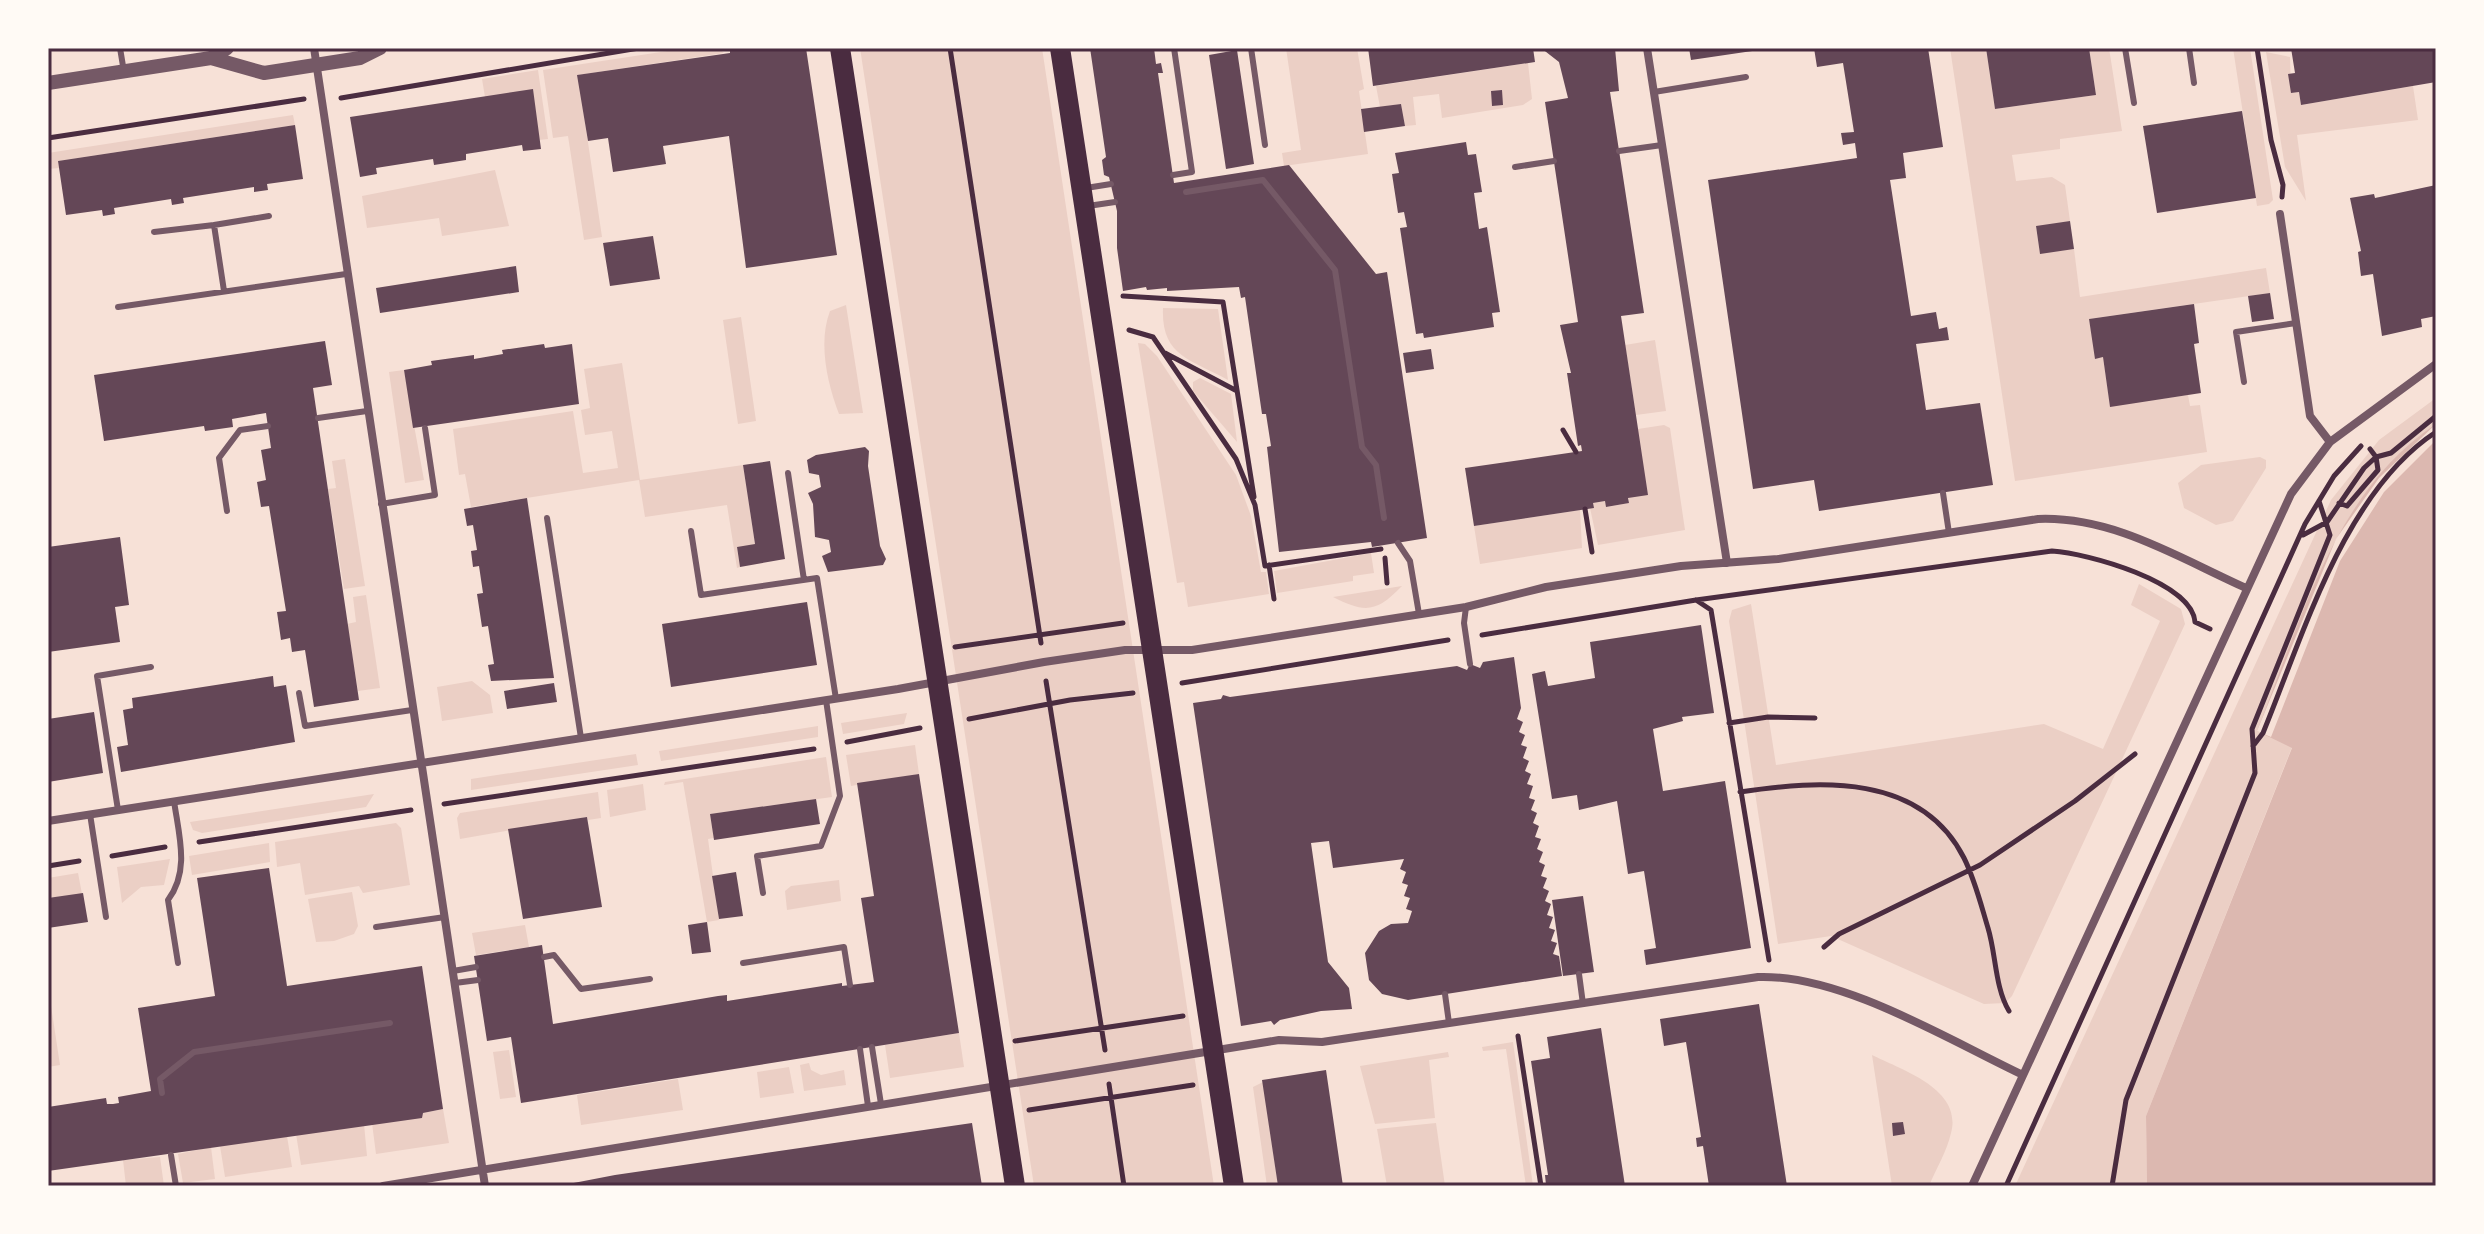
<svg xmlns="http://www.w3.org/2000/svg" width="2484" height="1234" font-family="Mulish,sans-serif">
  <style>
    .green { fill: #ebcfc5 }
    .water { fill: #dcb8b0 }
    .pier { fill: #f7e1d7 }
    .building { fill: #644757 }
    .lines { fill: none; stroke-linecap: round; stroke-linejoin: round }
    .path { stroke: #4a2c40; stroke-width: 5 }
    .service { stroke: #755966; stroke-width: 6 }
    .minor { stroke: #755966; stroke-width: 8 }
    .tertiary { stroke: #755966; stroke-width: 14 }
    .primary { stroke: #4a2c40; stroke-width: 20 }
    .neatline { fill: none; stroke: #4a2c40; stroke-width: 3 }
  </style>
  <rect width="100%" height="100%" fill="#f7e1d7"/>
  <path class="green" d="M687,48H718L724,53L578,75L602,237L584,240L568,136L553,138L543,70Z
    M860,48H1042L1214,1186H1034Z
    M1286,48H1357L1364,89L1359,91L1368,154L1284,166L1282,153L1301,150Z
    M1950,48H1986L1995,109L2096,95L2089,48H2109L2122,131L2060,139V149L2012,155L2016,181L2052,177L2065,185L2070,221L2036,227L2040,253L2074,249L2080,297L2266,268L2270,293L2089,319L2096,358L2103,357L2110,406L2188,395L2190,406L2200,405L2207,452L2015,481Z
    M2233,48H2250L2273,200L2269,204L2257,206Z
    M2266,52L2290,57L2291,93L2299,92L2301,105L2413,86L2418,120L2297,135L2306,201L2285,167Z
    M1528,63L1532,99L1523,105L1442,118L1439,94L1413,97L1416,125L1405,126L1401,104L1380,107L1376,86Z
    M538,70L548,139L539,140L532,90L485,97L482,79Z
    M293,115L295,125L58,161L59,168L48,169V153Z
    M495,170L509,226L442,236L439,218L367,228L362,196Z
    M846,305L863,413L839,414C827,383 818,342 830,311Z
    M1163,308L1218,309L1228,380C1190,359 1161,356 1163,308Z
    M741,317L756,421L738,424L723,320Z
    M1655,340L1666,411L1636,415L1625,345Z
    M1138,343L1145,344L1157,356L1236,475L1251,516L1261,572H1266L1269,594L1188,607L1184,582L1177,583Z
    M622,363L640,480L743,465L755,544L737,548L740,567L737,568L727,505L645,517L639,480L471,507L465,474L459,475L453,429L573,411L583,473L618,468L612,431L585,435L581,410L590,408L584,369Z
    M404,370L424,480L405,483L389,372Z
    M1200,378L1231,394L1237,442L1193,391V382Z
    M2436,398V440L2292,747L2146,1116L2147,1186H2015L2331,500L2379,440Z
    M1664,425L1670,428L1685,530L1598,545L1590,508L1593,503L1605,501L1607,507L1628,503L1638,429Z
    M2260,457L2266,460V468L2233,521L2216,525L2184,508L2178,483L2201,465Z
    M345,459L365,586L344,589L328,489L336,488L332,461Z
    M1580,510L1582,548L1480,564L1474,526Z
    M1371,553L1374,573L1353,576V581L1277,593L1274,571Z
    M2139,584L2181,609L2185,624L2012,996L2005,1003L1984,1004L1831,936L1778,944L1729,621L1732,610L1751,604L1776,765L2044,724L2103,749L2160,621L2131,605Z
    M1402,586C1376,613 1365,613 1333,597Z
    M366,595L380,688L358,691L347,624L356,622L353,597Z
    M472,681L490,695L493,713L442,721L437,687Z
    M907,713L904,724L843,734L841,723Z
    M818,726V737L661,761L659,751Z
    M915,745L919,774L851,786L846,755Z
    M636,754L638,765L471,790V779Z
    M826,757L832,797L710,814L714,838L708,839L719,920L707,922L683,782L664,785L665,782Z
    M643,784L646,810L610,817L607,790Z
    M598,792L601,818L588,820L587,817L460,839L457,818L460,813Z
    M374,794L366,807L202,833L193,830L190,822Z
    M396,823L401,828L410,885L363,893L359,886L305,895L300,863L277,867L275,842Z
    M269,843L270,862L192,875L189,856Z
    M170,859L164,885L141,887L122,903L117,867Z
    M78,873L82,894L48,898V878Z
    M839,880L841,901L787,910L785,891L791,886Z
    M352,892L358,926L354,934L334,941L316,942L308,899Z
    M525,925L529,947L476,955L472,933Z
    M48,986L60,1065L48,1067Z
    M959,1033L964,1067L890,1078L885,1045Z
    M1513,1042L1533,1186H1526L1506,1049L1483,1051L1482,1047Z
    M509,1050L516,1097L500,1099L493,1052Z
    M1448,1052L1449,1057L1429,1060L1435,1118L1375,1124L1360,1066Z
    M1872,1055C1902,1070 1963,1089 1951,1133C1947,1151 1936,1169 1929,1186H1892Z
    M809,1063L811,1070L821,1075L844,1070L846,1085L804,1091L800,1065Z
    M789,1067L794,1093L760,1098L757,1072Z
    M678,1079L683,1110L581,1125L577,1095Z
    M1263,1082L1278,1186H1267L1253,1087Z
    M443,1109L449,1143L376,1154L372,1123Z
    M1436,1123L1445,1186H1387L1377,1129Z
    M364,1124L367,1156L301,1165L296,1134Z
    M287,1136L292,1167L225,1177L220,1146Z
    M211,1147L215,1179L183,1183L178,1154Z
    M160,1157L164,1186H126L123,1160Z"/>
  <path class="water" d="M2436,424V1186H2147L2146,1116L2292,748L2257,731C2300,624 2334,491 2436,424Z"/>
  <path class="pier" d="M2436,424V440L2384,492L2340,561L2271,737L2257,731L2336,539L2379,478Z"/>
  <path class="building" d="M735,48H806L837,255L746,268L729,136L663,146L666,164L613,172L608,138L588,141L577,75L730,53V49Z
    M1090,48H1154L1156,64L1161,63L1163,73H1158L1174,183L1289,165L1376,274L1387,272L1427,538L1372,547L1371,542L1279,552L1267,447L1271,446L1266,414H1262L1245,297L1241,298L1239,287L1167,291V288L1147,290L1146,287L1123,291L1117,248V211L1109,177L1104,175L1102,160L1106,157Z
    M1368,48H1533L1535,62L1373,86Z
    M1541,48H1615L1619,91L1610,92L1644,313L1621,316L1648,495L1628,498L1629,503L1606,507L1605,501L1593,503L1594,508L1474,526L1465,468L1582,451L1581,445L1578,446L1567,373H1571L1560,325L1578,322L1545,102L1568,98L1559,62Z
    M1689,48H1759V50L1691,60Z
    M1814,48H1928L1943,147L1903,153L1906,178L1890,180L1911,316L1936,312L1939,329L1947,327L1949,340L1916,344L1926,410L1980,403L1993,485L1819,511L1814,480L1753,489L1708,180L1857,158L1855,143L1843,145L1841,133L1854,132L1843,63L1817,67Z
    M1986,48H2089L2096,95L1995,109Z
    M2291,48H2436V82L2301,105L2299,92L2291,93L2288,74L2295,73Z
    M1237,50L1254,164L1226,169L1209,55Z
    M533,89L541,149L523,151L522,145L466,154V160L434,165L433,159L376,168L377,174L360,177L350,117Z
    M1502,90L1503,105L1492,106L1491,91Z
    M1401,104L1405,126L1364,132L1361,109Z
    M2242,111L2256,198L2157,213L2143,126Z
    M295,125L303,179L267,184L268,190L254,192V187L183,198L184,203L172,205L171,199L114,208L115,214L103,216L102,210L66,215L58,161Z
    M1466,142L1468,155L1476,154L1482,192L1474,193L1479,229L1487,227L1500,312L1492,313L1494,327L1424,338L1423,333L1416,334L1400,228L1407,227L1404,212L1398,213L1392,174L1399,173L1395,153Z
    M2436,185V316L2421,319L2422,327L2382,336L2373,274L2361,276L2358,252L2361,251L2350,198L2374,194L2375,198Z
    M2070,221L2074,249L2040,254L2036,226Z
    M653,236L660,279L610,286L603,243Z
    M516,266L519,292L380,313L376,288Z
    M2270,293L2274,319L2252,322L2248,296Z
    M2194,304L2199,343L2194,344L2201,393L2110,407L2103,357L2095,359L2089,319Z
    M325,341L332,385L313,388L359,700L314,707L305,650L292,652L290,638L281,640L277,612L286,611L269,506L261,507L257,482L266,480L261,450L271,448L266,413L232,419L233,427L205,431L204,426L104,441L94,375Z
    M544,344L545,348L572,344L579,404L413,428L404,370L432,365L431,361L474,355V359L503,354L502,350Z
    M1431,349L1434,369L1406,373L1403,353Z
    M865,447L869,451L868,466L880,546L886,559L883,565L828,572L822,556L831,552L829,540L815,537L813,504L808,493L821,487L819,475L809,473L807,460L816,455Z
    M770,461L785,559L740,567L737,547L755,544L743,465Z
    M527,498L554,678L491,681L488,665L494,664L488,626L482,627L477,594L483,593L479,566L473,567L471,551L477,550L473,525L467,526L464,509Z
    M120,537L129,605L115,607L120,642L48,652V547Z
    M807,602L817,665L671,687L662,624Z
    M1701,625L1714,713L1682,717L1683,721L1653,729L1663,791L1725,781L1751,948L1646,965L1644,950L1656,948L1644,871L1628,874L1617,801L1579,810L1577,795L1552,799L1532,674L1545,671L1548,686L1595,678L1590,642Z
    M1514,657L1521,708L1517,719L1523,722L1519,732L1525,735L1521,745L1527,747L1523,758L1529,761L1525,771L1531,774L1527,784L1533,786L1529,798L1535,800L1531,810L1537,813L1533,823L1539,826L1535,837L1541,839L1537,849L1543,852L1539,862L1545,865L1541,876L1547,878L1543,888L1549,891L1545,901L1551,904L1547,915L1553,917L1549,928L1555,930L1551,941L1557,943L1553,954L1559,956L1562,976L1408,1000L1382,994L1369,980L1365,953L1379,931L1391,924L1408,923L1412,911L1406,909L1410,898L1404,896L1408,885L1402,883L1406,872L1400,869L1404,859L1333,868L1329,841L1311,843L1328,962L1349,988L1352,1009L1321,1011L1280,1020L1274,1025L1271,1021L1241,1026L1193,703L1221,699L1223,695L1230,697L1457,666L1467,670L1470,664L1480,668L1483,662Z
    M273,676L274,687L286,685L295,742L121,772L117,747L128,745L123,710L133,708L132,698Z
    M554,683L557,702L507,709L504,691Z
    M94,712L103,773L48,782V719Z
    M919,774L959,1033L521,1103L511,1037L487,1041L474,956L542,945L553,1024L718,996L727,995V1001L842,983V986L874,982L861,898L874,896L857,783Z
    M816,799L820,824L714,840L710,814Z
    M587,817L602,907L523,919L508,829Z
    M269,868L287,986L422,966L443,1109L423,1113L422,1118L48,1171V1107L106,1098L107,1104H113L119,1103L118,1097L151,1091L138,1008L215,996L197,878Z
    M736,872L743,916L719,919L712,876Z
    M83,893L88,922L48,928V898Z
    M1583,896L1594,972L1563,976L1552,900Z
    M707,922L711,952L692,954L688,925Z
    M1759,1004L1787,1186H1709L1703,1146L1697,1147L1696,1138L1701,1137L1686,1042L1664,1046L1660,1019Z
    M1601,1028L1625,1186L1546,1185L1545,1175H1548L1531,1061L1550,1058L1547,1037Z
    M1326,1070L1343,1186H1278L1262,1080Z
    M1903,1122L1905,1134L1893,1136L1892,1123Z
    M972,1123L982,1186H558L615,1175Z"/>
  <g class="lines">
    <path class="path" d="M950,48L1041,643
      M2257,48L2271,140L2283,185L2282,197
      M341,98L639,48
      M48,138L304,99
      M1123,296L1223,302L1254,497
      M1129,330L1153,337L1236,459L1255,505L1265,566L1381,549
      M1165,353L1237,391
      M1563,430L1576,452
      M2339,503L2347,506L2378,470L2376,457L2370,449
      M1585,509L1592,552
      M2303,535L2327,522L2364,468L2376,457L2391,453L2436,416
      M1385,558L1387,583
      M1269,565L1274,599
      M1696,600L1711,610L1769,960
      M1482,635L1696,600L2052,551C2087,553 2192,582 2195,622L2210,629
      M955,647L1123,623
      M1046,681L1105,1050
      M1182,683L1448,640
      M969,719L1070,700L1133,693
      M1729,723L1768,717L1815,718
      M847,742L920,728
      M2253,746L2263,733C2303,636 2344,492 2436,432
      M1740,792C1820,780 1921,773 1964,858C1975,880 1981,905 1988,928C1996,954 1995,988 2009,1011
      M444,804L814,749
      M199,842L411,810
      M112,856L165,847
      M48,866L79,861
      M1824,947L1839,934L1980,865L2075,801L2135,754
      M1518,1036L1541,1186
      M1015,1041L1183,1016
      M1109,1084L1124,1186
      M1029,1110L1193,1085
      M2006,1186L2305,524L2334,476L2361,446
      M2112,1186L2126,1100L2255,773L2252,729L2330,535L2319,501"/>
    <path class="service" d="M120,48L124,72
      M1251,48L1265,145
      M2125,48L2134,103
      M2189,48L2194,83
      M1654,92L1746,77
      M1619,151L1662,145
      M1515,167L1554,161
      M1173,175L1192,172L1174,48
      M1086,188L1111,184
      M1186,192L1263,180L1335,270L1362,447L1376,465L1384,518
      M1088,206L1115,202
      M214,225L269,216
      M154,232L214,225L224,291
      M118,307L346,274
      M2244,382L2236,332L2296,323
      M318,418L367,411
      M788,473L804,580
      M1943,493L1949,533
      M381,504L435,495L425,428
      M227,511L219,458L240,430L268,426
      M547,518L581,738
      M691,531L701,595L817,578L836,699
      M1398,543L1410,561L1419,614
      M1466,607L1464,623L1470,664
      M299,693L305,726L412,710
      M174,801C179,836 190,871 168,900L178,963
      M118,810L97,676L151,667
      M90,814L106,917
      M763,893L757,856L821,846L840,796L826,700
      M376,927L445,917
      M544,957L554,955L581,989L650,979
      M743,963L844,947L850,985
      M453,971L476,967
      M1579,974L1583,1004
      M455,983L478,980
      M1445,994L1449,1023
      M872,1047L881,1104
      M860,1049L868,1106
      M162,1093L160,1079L194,1052L390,1023
      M171,1155L176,1186"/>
    <path class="minor" d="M314,48L485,1186
      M1647,48L1727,563
      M2280,214L2310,416L2330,442
      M48,821L898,689L1044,662L1125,650H1192L1466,607L1546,587L1681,566L1778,559L2038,519C2113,516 2179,558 2246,588
      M383,1186L1279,1040L1322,1042L1758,977C1841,974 1947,1039 2023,1075
      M1972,1186L2291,494L2330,442L2436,364"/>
    <path class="tertiary" d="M211,58L264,73L360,58L380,48
      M48,83L211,58L227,48"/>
    <path class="primary" d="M840,48L1015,1186
      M1060,48L1234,1186"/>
  </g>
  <rect width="2484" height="1234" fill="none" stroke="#fffaf5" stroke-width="100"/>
  <rect x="50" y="50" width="2384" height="1134" class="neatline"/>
</svg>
